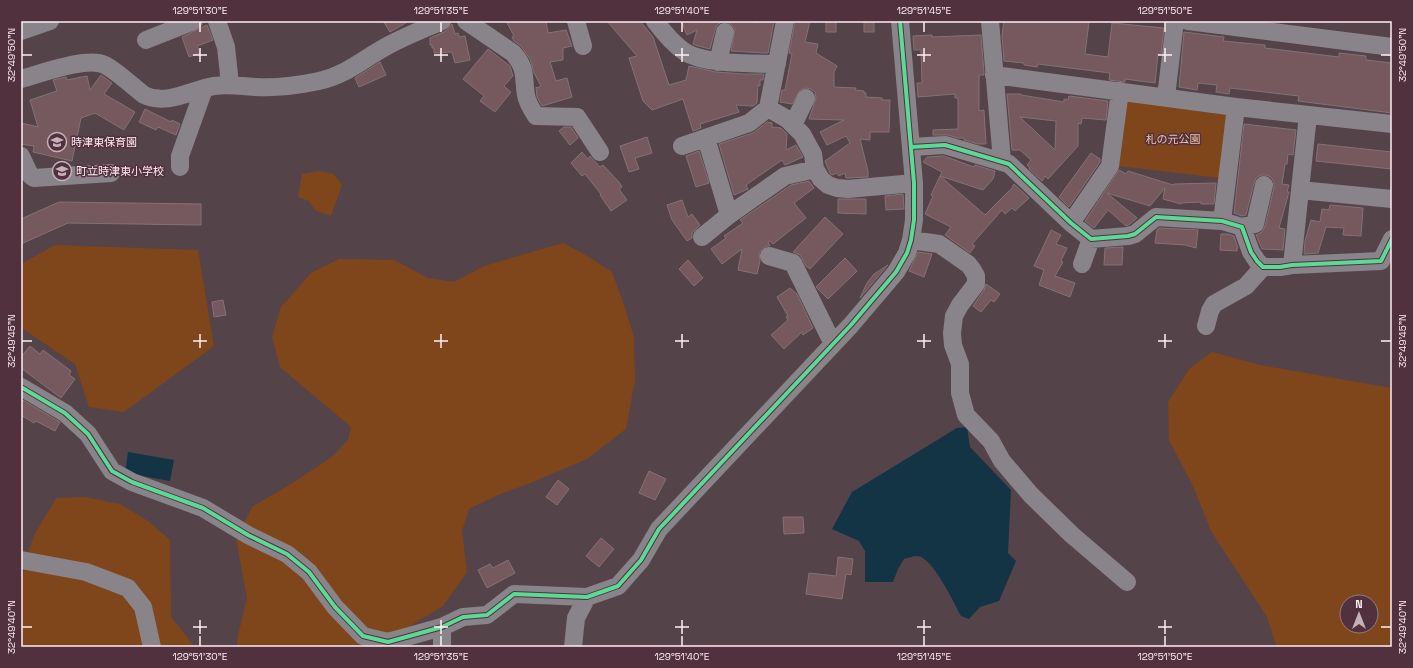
<svg xmlns="http://www.w3.org/2000/svg" width="1413" height="668" font-family="'Space Grotesk','Noto Sans JP',sans-serif">
  <style>
    .green { fill: #7e461a; fill-rule: evenodd }
    .water { fill: #133445 }
    .building { fill: #75595f; stroke: #827275; fill-rule: evenodd }
    .lines { fill: none; stroke-linecap: round; stroke-linejoin: round }
    .minor { stroke: #898489; stroke-width: 18 }
    .cycleway-casing { stroke: #52313e; stroke-width: 6 }
    .cycleway { stroke: #5adb95; stroke-width: 4 }
    .ticks { fill: none; stroke: #ffeef4; stroke-width: 1.5 }
    .labels { text-anchor: middle; dominant-baseline: central; stroke-width: 3; stroke-linejoin: round; paint-order: stroke }
    .park-label { font-size: 11px; fill: #f2c5a7; stroke: #52313e }
    .poi-label { font-size: 11px; fill: #ffeef4; stroke: #52313e; text-anchor: start }
    .neatline { fill: none; stroke: #ffeef4; stroke-width: 1.5 }
    .ticks-label { font-size: 10px; text-anchor: middle; fill: #ffeef4 }
  </style>
  <rect width="100%" height="100%" fill="#55434a"/>
  <path class="green" d="M1126,100L1229,112L1220,178L1118,166Z
    M319,171L334,174L342,185L331,216L315,210L309,201L298,197L302,174Z
    M563,243L589,257L612,272L622,299L634,337L635,380L626,429L587,459L533,482L498,495L469,509L462,531L467,572L443,606L400,632L363,647H237V640L247,598L236,538L253,506L296,481L332,457L348,440L351,427L280,367L272,337L281,307L311,273L339,259L394,260L428,278L454,282L484,266Z
    M55,245L198,250L214,346L124,412L89,407L75,364L23,329L21,326V264Z
    M1212,352L1260,365L1392,388V647H1274L1276,645L1267,617L1211,531L1193,486L1169,440L1168,402L1190,368ZM1347,602H1371V626H1347Z
    M85,497L120,504L148,521L170,540L171,617L195,647H21C21,613 18,577 31,544C36,529 48,513 56,498Z"/>
  <path class="water" d="M967,427L970,447L1011,490L1008,553L1016,561L999,601L980,607L969,619L961,616C954,603 932,556 917,556C913,556 908,558 904,559L898,569L893,582H865V551L859,541L832,529L852,492L957,428Z
    M128,452L174,460L170,481L125,473Z"/>
  <path class="building" d="M383,21H409L390,32Z
    M506,21H546L548,33L566,30L572,46L563,48V60L550,62L556,81L567,78L572,97L542,106L537,97L536,87L537,88L541,86L534,73L530,59L521,46L514,41L512,37L514,36Z
    M607,21H640L653,37L669,85L686,80L689,66L716,72L744,74H764L763,80H760V86L758,85L757,103L753,106L736,105L739,112L700,124L701,128L693,131L683,99L652,110L643,101L629,58L637,56Z
    M681,21H748L758,23L759,21H774L768,53H764L731,51L735,29L732,25L727,22H722L717,25L715,30L710,49L698,46L693,44L697,30L687,35Z
    M795,21H810L805,42L818,44L816,53L837,66L834,72V87L856,88L855,90L864,91V93H866V97L882,98V100H890L889,132H870V140L860,139L868,171V177L848,178H846L845,173L839,176L837,173L832,175L830,173L825,161L850,143L846,136L827,145L820,132L844,120L809,119L816,98L815,92L811,89L806,88L800,90L792,104L780,102L782,90H785L792,54L789,53Z
    M826,21H836V32H826Z
    M864,21H874V32H864Z
    M1004,21H1084L1089,22L1085,54L1108,57L1112,23L1164,28L1161,54H1158L1155,83L1125,79V82L1109,80L1110,73L1038,64L1037,67L1024,65V63L1004,61L1002,35Z
    M452,24L455,34L458,33L459,37L465,36L470,60L455,63L452,52L434,53V48H432V45H430V38L446,31Z
    M207,25L213,40L197,46L200,53L189,57L182,37Z
    M1184,32L1224,37L1223,41L1265,45V48L1339,57V53L1366,56V60L1392,63V113L1298,101L1299,96L1230,88L1229,94L1216,92L1217,85L1198,83L1197,90L1179,87Z
    M932,35V37L981,35L984,73V75H979V111L984,110L986,144H978L964,140V138H958L948,135H933V130L958,129V98H955V94L918,97L917,83H922L921,50H914L913,36Z
    M488,49L510,66L513,76L504,86L511,92L495,112L480,101L484,96L463,79Z
    M380,62L386,75L359,87L355,78Z
    M101,75L112,83L104,94L135,112L124,130L95,113L81,118L72,161L33,152L34,146L21,144V123L38,127L30,100L57,91L53,80L66,77L67,80L87,76L90,90Z
    M1007,94H1021V95L1064,102V99L1068,100L1069,96L1108,101L1106,120L1082,118L1081,124L1078,123V146L1048,179L1045,176L1042,181L1029,169L1030,168L1027,165L1031,160L1020,150H1012ZM1020,117L1056,121L1055,150Z
    M145,109L171,122L172,120L180,124L176,135L158,127L156,130L139,122Z
    M767,122L772,123V127L781,128L787,134L786,150L796,145L803,157L785,165L782,160L746,185L748,189L734,195L719,144L753,133Z
    M1244,124L1296,130L1293,155L1288,154L1287,164H1285L1282,184L1289,185L1287,192H1289L1279,228L1285,229L1283,250L1262,249L1256,235L1262,232L1265,226L1274,187V182L1271,177L1266,175H1261L1256,178L1254,183L1246,215L1242,216L1234,213Z
    M564,127H571L578,138L570,145L559,131Z
    M647,137L652,153L635,158L639,169L629,172L620,146Z
    M1318,144L1392,152V169L1316,161Z
    M699,151L709,183L696,187L686,156Z
    M582,152L588,159L590,156L600,167L603,165L619,182L622,187L619,189L627,200L611,211L600,195L601,194L585,174L582,176L571,163Z
    M1091,153L1100,159V162L1069,207L1059,197Z
    M944,156L974,167L975,165L995,171L993,179L983,190L940,176L942,172L923,162L927,157Z
    M1119,170L1126,174L1128,171L1173,185L1174,184L1216,183L1214,204H1201V202L1181,203V204L1163,199L1165,188L1150,206L1107,193L1137,218L1130,224L1126,226L1108,210L1094,228L1085,221Z
    M940,176L985,215L1013,187H1012L1014,184L1029,198L1015,211L1012,208L1005,214L1002,210L972,244L975,246L970,253L945,235L951,227L925,214L933,196L931,195Z
    M809,181L814,188L794,203L806,218L773,244L770,241L768,242L770,246H766L762,249L759,253L760,261L757,274L738,270L742,249L722,264L711,249L726,238L724,236L743,223L740,220L791,185Z
    M903,194L904,209L886,210L885,196Z
    M838,199H866V214L838,213Z
    M682,200L688,217L692,214L700,225L692,233V238L687,241L672,220L667,205Z
    M59,202L201,204V225L68,223L21,244V219Z
    M1330,205L1363,208L1361,236L1343,235L1344,228L1326,227L1318,253L1304,254L1305,241L1311,220L1320,222L1322,209L1329,210Z
    M825,217L843,234L810,269L806,266L800,255L793,252Z
    M1159,228L1198,230L1196,248L1185,245L1155,243L1157,230Z
    M1051,230L1061,235L1056,244L1067,248L1061,261L1063,262L1055,276L1075,283L1070,297L1039,285L1044,270L1034,266Z
    M1221,234H1228L1234,236L1238,248H1237V251L1220,250Z
    M1123,247L1122,265H1104L1105,248Z
    M918,252L932,254L924,277L909,271Z
    M845,258L857,271L828,299L816,287Z
    M688,260L703,278L694,286L679,269Z
    M888,265L887,266L860,298L867,283L874,274Z
    M986,284L1000,294L994,302L991,300L981,312L973,306L984,290Z
    M790,288L797,294L813,328L803,335L802,332L784,349L771,335L788,320L786,317L788,316L777,297Z
    M223,300L226,315L214,317L212,302Z
    M30,346L40,354L43,350L71,371L69,375L75,379L61,398L21,368V357Z
    M21,399L60,422L55,431L36,421L34,423L21,415Z
    M649,471L666,479L655,500L639,493Z
    M558,480L569,489L557,505L546,497Z
    M783,517H803L804,533L784,534Z
    M601,538L614,549L599,567L586,556Z
    M838,557L853,559L851,575L846,574L842,599L806,594L809,573L836,576Z
    M508,560L515,573L487,588L478,570L490,564L493,568Z"/>
  <g class="lines">
    <path class="minor" d="M217,21L226,47L230,84
      M466,21L513,53C527,68 523,78 526,95C527,102 532,110 536,116L577,117L600,152
      M576,21L583,46
      M655,21C664,33 673,44 685,52C706,65 752,63 777,64
      M785,21L768,108L787,119L802,134L813,154L815,169L821,179L828,185L837,188L848,189L914,183
      M990,21L1002,161
      M1188,21L1392,47
      M21,31L50,21
      M146,40L194,21
      M718,62L725,32
      M994,75L1236,107L1392,124
      M21,79C40,74 87,56 105,65C118,72 132,86 144,95C167,106 190,90 214,86C228,84 241,86 256,87C276,88 300,85 319,81C349,74 364,58 389,45C406,36 424,29 442,21
      M1166,97L1175,21
      M793,125L806,98
      M706,138L729,215
      M682,146L749,123L768,108
      M911,147L945,145L1009,164L1071,223L1091,239L1128,236L1135,234L1156,217L1222,221L1242,227L1251,252L1257,261L1263,267H1280L1292,265L1381,261L1392,239
      M21,156L30,175L34,178L111,173
      M180,167V156L204,89
      M1300,190L1392,199
      M1222,221L1236,107
      M1071,223L1110,166L1120,91
      M1242,227L1255,224L1264,185
      M702,237L729,215L785,176L815,169
      M911,240L939,244L968,264L972,269L976,276V284L960,305L954,316L952,333L953,345L960,364V393L966,415L991,441L1002,461L1031,495L1072,535L1127,582
      M769,256L793,263L833,344
      M1082,264L1091,239
      M1292,265L1308,115
      M1206,326L1210,311L1214,304L1246,286L1263,267
      M21,387L65,413L88,434L112,471L132,482L203,508L248,535L287,554L309,572L335,607L363,636L388,642L442,627L463,617L487,615L514,594L587,597L618,586L641,560L659,529L851,325L896,272L907,253L911,240L914,220V183L900,21
      M21,560L86,572L128,588L143,607L152,647
      M442,627V647
      M573,647L576,618L587,597"/>
    <g class="cycleway-casing">
      <path id="cycleway" d="M911,147L945,145L1009,164L1071,223L1091,239L1128,236L1135,234L1156,217L1222,221L1242,227L1251,252L1257,261L1263,267H1280L1292,265L1381,261L1392,239
        M21,387L65,413L88,434L112,471L132,482L203,508L248,535L287,554L309,572L335,607L363,636L388,642L442,627L463,617L487,615L514,594L587,597L618,586L641,560L659,529L851,325L896,272L907,253L911,240L914,220V183L900,21"/>
    </g>
    <use href="#cycleway" class="cycleway"/>
  </g>
  <path class="ticks" d="M200,22V32M441,22V32M682,22V32M924,22V32M1165,22V32M200,48V62M441,48V62M682,48V62M924,48V62M1165,48V62M22,55H32M193,55H207M434,55H448M675,55H689M917,55H931M1158,55H1172M1381,55H1391M200,334V348M441,334V348M682,334V348M924,334V348M1165,334V348M22,341H32M193,341H207M434,341H448M675,341H689M917,341H931M1158,341H1172M1381,341H1391M200,620V634M441,620V634M682,620V634M924,620V634M1165,620V634M22,627H32M193,627H207M434,627H448M675,627H689M917,627H931M1158,627H1172M1381,627H1391M200,636V646M441,636V646M682,636V646M924,636V646M1165,636V646"/>
  <defs>
    <g id="school-ring" transform="scale(1)"><circle r="9.5" fill="#52313e" stroke="#c4b2b8" stroke-width="1.5"/><path d="M0-5L7-2L0 1L-7-2ZM-4 1L0 2.5L4 1V4Q0 6-4 4Z" fill="#c4b2b8"/></g>
  </defs>
  <g fill-rule="evenodd">
    <use href="#school-ring" x="57" y="142"/>
    <use href="#school-ring" x="62" y="171"/>
  </g>
  <g class="labels">
    <g class="park-label">
      <text x="1173" y="139">札の元公園</text>
    </g>
    <g class="poi-label">
      <text x="71" y="142">時津東保育園</text>
      <text x="76" y="171">町立時津東小学校</text>
    </g>
  </g>
  <rect width="1413" height="668" fill="none" stroke="#52313e" stroke-width="44"/>
  <g transform="translate(1359 614)"><circle r="19" fill="#52313e" stroke="#977d87"/>
  <path d="M0-3L7 15L0 10L-7 15Z" fill="#c4b2b8"/>
  <text y="-6" font-size="11" font-weight="bold" text-anchor="middle" fill="#ffeef4">N</text>
  </g>
  <rect x="22" y="22" width="1369" height="624" class="neatline"/>
  <g class="ticks-label">
    <text x="200" y="14">129°51'30"E</text>
    <text x="441" y="14">129°51'35"E</text>
    <text x="682" y="14">129°51'40"E</text>
    <text x="924" y="14">129°51'45"E</text>
    <text x="1165" y="14">129°51'50"E</text>
    <text transform="translate(11 55) rotate(-90)" y="4">32°49'50"N</text>
    <text transform="translate(1402 55) rotate(-90)" y="4">32°49'50"N</text>
    <text transform="translate(11 341) rotate(-90)" y="4">32°49'45"N</text>
    <text transform="translate(1402 341) rotate(-90)" y="4">32°49'45"N</text>
    <text transform="translate(11 627) rotate(-90)" y="4">32°49'40"N</text>
    <text transform="translate(1402 627) rotate(-90)" y="4">32°49'40"N</text>
    <text x="200" y="660">129°51'30"E</text>
    <text x="441" y="660">129°51'35"E</text>
    <text x="682" y="660">129°51'40"E</text>
    <text x="924" y="660">129°51'45"E</text>
    <text x="1165" y="660">129°51'50"E</text>
  </g>
</svg>
